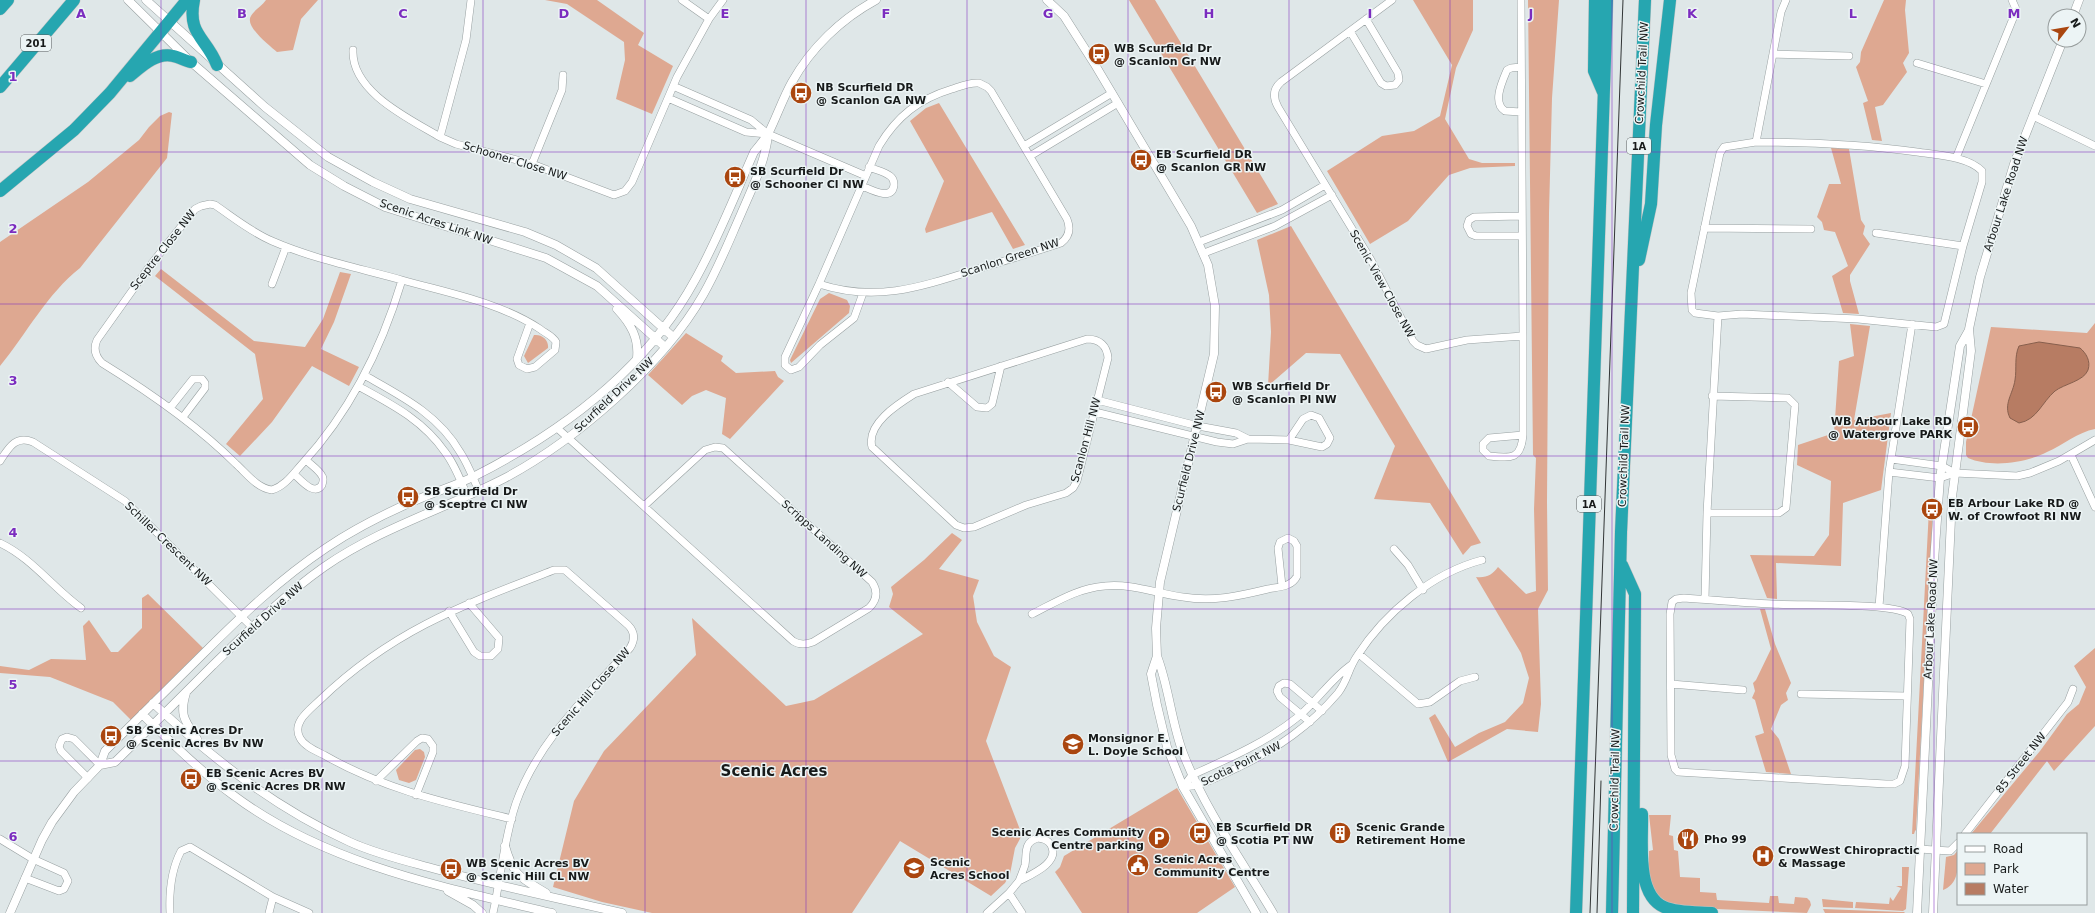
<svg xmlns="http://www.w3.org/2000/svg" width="2095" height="913" font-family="'DejaVu Sans',sans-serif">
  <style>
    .green { fill: #dea891 }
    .water { fill: #b77c63; stroke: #875f4d }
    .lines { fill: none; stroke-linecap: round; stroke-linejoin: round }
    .minor-casing { stroke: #98a0a1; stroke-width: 8 }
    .tertiary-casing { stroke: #98a0a1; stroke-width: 9 }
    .motorway-casing { stroke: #c3c3c3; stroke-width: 13 }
    .minor { stroke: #fff; stroke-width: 7 }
    .tertiary { stroke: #fff; stroke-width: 8 }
    .motorway { stroke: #26a6b0; stroke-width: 12 }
    .tram { stroke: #313535; stroke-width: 1 }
    .grid { fill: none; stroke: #7b2cbf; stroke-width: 1; stroke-opacity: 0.55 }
    .labels { text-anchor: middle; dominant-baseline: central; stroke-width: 3; stroke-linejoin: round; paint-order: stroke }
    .shield { fill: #ecf4f5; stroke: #575b5c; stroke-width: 1 }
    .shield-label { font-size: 10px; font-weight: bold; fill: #171a1a }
    .poi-label { font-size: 11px; font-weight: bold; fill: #171a1a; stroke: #ecf4f5; text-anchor: start }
    .street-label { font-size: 11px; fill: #171a1a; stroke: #ecf4f5 }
    .district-label { font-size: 15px; font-weight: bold; fill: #171a1a; stroke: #ecf4f5 }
    .grid-label { font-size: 13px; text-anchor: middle; font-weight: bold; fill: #7b2cbf; stroke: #ecf4f5; stroke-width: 3; stroke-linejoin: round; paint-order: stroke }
  </style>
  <rect width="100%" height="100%" fill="#dfe7e8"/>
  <path class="green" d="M266,0H318L301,19L293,50L277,52C270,46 244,26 251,16C254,10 262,6 266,0Z
    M545,0H597L644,33L638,45L673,66L652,114L616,99L625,60L624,42L567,4Z
    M1129,0H1155L1278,204L1257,213Z
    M1413,0H1473V30L1456,68L1445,119L1469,159L1482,163H1515V166L1470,168L1449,175L1408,221L1370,244L1327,171L1382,136L1414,131L1440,116L1452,65Z
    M1528,0H1559L1552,98L1549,213L1547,502L1548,590L1538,609L1541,704L1538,732L1507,729L1448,762L1429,718L1435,714L1455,747L1479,733L1505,722L1523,703L1529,678L1521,653L1476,577C1487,578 1492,575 1498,567L1526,594L1536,591L1534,509L1536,458L1533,455Z
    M1884,0H1906L1905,10L1909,53L1903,63L1907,72L1883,105L1875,107L1882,141L1872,140L1863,103L1868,101L1856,67L1860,62L1861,52Z
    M939,103L1025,245L1013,249L992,212L926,233L925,229L944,181L910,121L926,108Z
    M169,112L172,113L167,158L80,268C47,294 27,333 0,366V242L88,182L139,140L149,127L160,116Z
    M1831,148L1849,149L1861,220L1865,226L1863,234L1870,244L1850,275V281L1859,314L1843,313L1832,276L1848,266L1835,232L1824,230L1822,222L1817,217L1829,184H1841Z
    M1291,226L1481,543L1471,546L1463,555L1430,503L1374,499L1395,446L1340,354L1306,353L1268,386L1271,332L1269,295L1257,240Z
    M161,269L254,341L305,347L323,319L340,272L351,274L334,322L321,349L359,367L349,386L312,366L272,422L240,456L226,444L263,399L255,354L155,276Z
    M829,293L847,300L850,306L849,313L791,363L790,360L820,299Z
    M2095,323V429C2078,432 2063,445 2047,452C2026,463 1991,468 1968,458L1966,455V442L1991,327L2087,333Z
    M1850,324L1870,326L1854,420L1891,413L1881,490L1843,503L1841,566L1776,563L1777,599L1767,598L1750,555L1814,556L1829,535L1831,481L1797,465L1798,445L1834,433L1839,361L1854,356Z
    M686,333L723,356L721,361L736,373L775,371L778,377L784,381L730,439L722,434L726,398L706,390L692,396L682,405L648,375Z
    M534,335C542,334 549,340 548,348L528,363L524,356Z
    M1929,509H1933L1916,830L1915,831L1914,834H1912Z
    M952,533L962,540L939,569L979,580L973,596L977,622L994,656L1011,667L986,741L1022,835L1015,848L1010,874L1005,883L991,896L900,841L852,913H652L602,902L553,887L574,801L604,751L696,655L692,618L786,706L814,700L923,634L889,607L893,594L891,587L924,560Z
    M148,594L203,648L131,720L113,702L50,677L0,673V666L29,670L51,659L86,660L83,626L89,620L111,652H118L142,628V598Z
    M1760,609H1765L1775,644L1791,683L1786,693L1788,700L1781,705L1771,729L1779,739L1791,774L1766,772L1755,736L1764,733L1755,700L1752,698L1755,691L1753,683L1756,680L1771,649Z
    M2095,648V726L2054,771L2047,761L1990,834H1971L2040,751L2067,714L2079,704L2086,687L2074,666Z
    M420,749L424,752L425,757L416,780L409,783L399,780L396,770L415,750Z
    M1177,788L1235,887L1197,913H1082L1055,872L1060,867L1064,856Z
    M1649,815H1671L1669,835L1673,836L1674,850L1678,851L1680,877L1700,878V892L1716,893L1717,900L1769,903L1770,896H1778L1779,903L1794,904L1795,897L1807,898L1810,901L1811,905L1807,913L1693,908L1672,906L1654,893L1649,875V851L1653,850Z
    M1958,850C1958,864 1960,884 1943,890L1946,857L1954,855Z
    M1902,867H1909L1906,909L1903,911L1855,908L1856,902L1889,904L1890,897L1893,901L1901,888L1896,886H1902Z
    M1822,899L1853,902V908L1823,907Z
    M1823,909L1901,912H1905L1904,913H1825Z"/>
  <path class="water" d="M2039,342L2080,348C2086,353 2091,361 2088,370C2084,381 2064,384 2055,391C2042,402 2037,420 2019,423L2010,418C2003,404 2013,394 2015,380C2017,368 2014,357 2019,346Z"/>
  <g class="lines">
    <g class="minor-casing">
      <path id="minor" d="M471,0L466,40L440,137L456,144L532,164L614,195L625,191L632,182L677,77L709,19L682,0
        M1392,0L1281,82C1273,89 1273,98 1278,107L1371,260L1413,341L1417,345L1426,349L1467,340L1523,336L1521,0
        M709,19L723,0
        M1350,31L1381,83L1386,86L1395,85L1399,80L1398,73L1366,19
        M353,50C351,92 410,119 440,137
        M1773,54L1849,56
        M1917,63L1986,84
        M1521,67L1511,68L1507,70C1502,82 1492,103 1505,111L1521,112
        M979,83L987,87L991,91L1067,219C1071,229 1069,237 1061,243C1031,253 1001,262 971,271C918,288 874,302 819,284L879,146C897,116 919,99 952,89C961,86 970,82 979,83Z
        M673,86L751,120L768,134L866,176
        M668,98L746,132L768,134
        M2033,116L2095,146
        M1756,142C1812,142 1861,144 1917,152C1936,155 1968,156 1982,171V182L1963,246L1944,324L1936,327L1858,319L1742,314L1718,316L1695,313L1692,310L1691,293L1720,153L1724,147Z
        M1756,142L1781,12L1786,0
        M1024,146L1112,93
        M1030,156L1118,103
        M1956,158L2014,16L2016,9L2012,0
        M532,164L562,90L563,75
        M862,186C870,189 892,202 894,185C894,182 893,178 890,176C885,172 876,170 869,167
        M210,204L215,205C234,218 251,232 272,241C313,259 359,268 402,280C382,347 350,412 302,464C293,474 285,486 272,490C257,488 247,474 236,464C196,424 149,392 102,363C95,356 93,349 97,340L149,267L195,209L201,206Z
        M1522,216L1474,217L1469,220L1467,226L1471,234L1476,236H1522
        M1704,228L1811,229
        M1876,233L1963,246
        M1199,242L1282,210L1325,185
        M1204,253L1275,226L1332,195
        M402,280C448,293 499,302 540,329C545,333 553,336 556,342L555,350L535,367L527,369L519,365L517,359L530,323
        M272,284L286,247
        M819,284L785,357V365L791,370L799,367L820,345L854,318L863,293
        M1087,339C1100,339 1107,346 1108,358L1077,481L1073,488L1066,493L1026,505L974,527L964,528L956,525L872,447C866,424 898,404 914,394Z
        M364,375C401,396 438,414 460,452C468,464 473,478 479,491
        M948,382L977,407L987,408L992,404L1001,366
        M358,386C391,404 423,420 445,452C455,465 461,481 467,496
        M1097,400L1198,426L1236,433L1248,439
        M170,408L193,379H202L205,383V388L183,417
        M1095,412L1217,442L1233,444L1248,439L1289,440L1322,447L1327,444L1330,438L1319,418L1311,415L1303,419L1289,440
        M557,428L575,444L793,641C799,645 805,645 813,642L869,608C877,600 878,591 872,582L723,448L715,447L705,450L644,506
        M1523,435L1489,438L1483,444V450L1489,456C1511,458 1521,460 1523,435V336
        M2071,455L2095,507
        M1891,459L1942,466L1955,473
        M0,461C9,447 16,435 33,442L125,501L252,627
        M1889,472L1940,478L1955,473L2017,476L2030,473L2059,461L2095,440
        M294,474C300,479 314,497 322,485C323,482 324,478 322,476C319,470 311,465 306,460
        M1707,513H1779L1786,508L1795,405L1788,398L1712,396
        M0,543C32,558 53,588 81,608
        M1394,549L1408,565L1423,590
        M1684,598C1714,600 1743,603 1772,604C1798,606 1892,602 1908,614L1910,619L1905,766L1900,781L1894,784H1886L1678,772L1675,769L1671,755L1670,614L1672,602L1676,599Z
        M1705,599L1707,513L1718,316
        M1879,607L1889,472L1912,324
        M449,611L474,652L480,656H491L498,649L499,638L469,603
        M1032,614C1056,602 1078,588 1105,586C1131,583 1158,594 1183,597C1213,602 1239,596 1268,589C1278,587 1292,587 1297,576V546L1294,541L1288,538L1280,542L1278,548L1282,586
        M1359,654L1418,704L1430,702L1460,681L1475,677
        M1671,684L1743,690
        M1801,694L1907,696
        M1310,722L1280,697L1277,691L1279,686L1284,683L1290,684L1322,711
        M88,778L61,751L59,746L62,739L67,737L74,739L100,765
        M376,781L417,741L422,738L428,739L433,746V752L416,795
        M1183,787C1204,786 1221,775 1239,767C1278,748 1310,726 1338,693C1348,680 1348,669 1357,656C1385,613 1432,573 1482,560
        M1183,787L1192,775C1230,758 1267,742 1299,716C1318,700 1331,679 1351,665
        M1965,834L2068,702L2073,689
        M1038,838C1044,839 1048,840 1051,845C1061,863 1030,875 1019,881C1021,876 1023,871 1025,865C1027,854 1023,842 1038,838Z
        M0,839L33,859L64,873L68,881L64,889L59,891L25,878
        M1919,849L1950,851L1958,843
        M1009,893L1022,913
        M170,913C169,892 171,870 181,851L190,847L273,897L309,913
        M269,913L273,897
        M493,913C501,877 504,838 516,803C538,741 587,696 630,648C635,640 635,632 628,625L565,570H554C463,605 393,630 321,699C311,709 291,722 300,738C304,746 316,751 324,755C383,789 446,803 512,819
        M987,913L1009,893L1019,881"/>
    </g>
    <g class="tertiary-casing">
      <path id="tertiary" d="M128,0L191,62L310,165L344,186L385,207L546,258L597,286L665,347
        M146,0L265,107L328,157L373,182L410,199L525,232L556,245L596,268L673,337
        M1047,0L1064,16L1094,63L1191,226L1208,265L1215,306L1214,354L1160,582L1156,628L1157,656L1151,674L1157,705L1167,747L1183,787L1256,913
        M2073,16L2079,0
        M617,309C631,324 639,338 637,358
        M1157,656C1169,687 1171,721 1183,753C1205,810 1242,861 1273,913
        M186,693C179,715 185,721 197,739
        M153,703C213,759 275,808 350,842C374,853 402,860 428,867C492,885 557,898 622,913
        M142,714C171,742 200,771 233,795C325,864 443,887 552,913
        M100,765L115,762C148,730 180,698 212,666C248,631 283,596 324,567C380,528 445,509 505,478C576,440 663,365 703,295C718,269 729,241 741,214C752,188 765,163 768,135
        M505,846C514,877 520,877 546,893
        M448,891L473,905L482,913
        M10,913L42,840L52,822L74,792L100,765L105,751C137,719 170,687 202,655C241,616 280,579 326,548C354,529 384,514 414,501C434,492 454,486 473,477C562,432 647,368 695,280C718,239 735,195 754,152C759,146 765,139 769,132C777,116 783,98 792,82C811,48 841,19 876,0
        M1917,913L1934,561L1940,478L1960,346L1969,330
        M1933,913L1952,497L1971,351L1969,329L1980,277L2014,164L2063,40"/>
    </g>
    <g class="motorway-casing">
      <path id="motorway" d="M194,0C187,35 206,37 217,65
        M1595,0L1594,71L1603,92
        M0,9L8,0
        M130,76C142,66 157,52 173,56C179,57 185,61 191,62
        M0,87L74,0
        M0,191L74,130L110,93L187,0
        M1639,260L1651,204L1656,125L1670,0
        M1622,565L1635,594L1633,913
        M1642,814C1643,840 1635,894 1664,907C1677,913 1697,912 1712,913
        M1576,913L1607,0
        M1612,913L1621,532L1645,0"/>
    </g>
    <use href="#minor" class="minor"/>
    <use href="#tertiary" class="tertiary"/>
    <use href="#motorway" class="motorway"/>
    <path class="tram" d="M1590,913L1623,0
      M1597,913L1601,781"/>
  </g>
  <path class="grid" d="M161,0V913M322,0V913M483,0V913M645,0V913M806,0V913M967,0V913M1128,0V913M1289,0V913M1450,0V913M1612,0V913M1773,0V913M1934,0V913M0,152H2095M0,304H2095M0,456H2095M0,609H2095M0,761H2095"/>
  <defs>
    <g id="bus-disc" transform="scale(1.15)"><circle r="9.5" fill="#aa460f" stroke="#ecf4f5"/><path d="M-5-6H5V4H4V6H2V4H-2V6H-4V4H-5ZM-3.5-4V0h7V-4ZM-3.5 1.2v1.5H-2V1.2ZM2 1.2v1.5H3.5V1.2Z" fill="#fff"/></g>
    <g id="school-disc" transform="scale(1.15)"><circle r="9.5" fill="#aa460f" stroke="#ecf4f5"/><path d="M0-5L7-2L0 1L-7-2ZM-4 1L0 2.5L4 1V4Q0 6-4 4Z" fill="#fff"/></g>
    <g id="building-disc" transform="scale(1.15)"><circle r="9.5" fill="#aa460f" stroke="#ecf4f5"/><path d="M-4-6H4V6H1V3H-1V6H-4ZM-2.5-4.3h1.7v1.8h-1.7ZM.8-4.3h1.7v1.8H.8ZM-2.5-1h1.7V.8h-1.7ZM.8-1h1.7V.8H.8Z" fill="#fff"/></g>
    <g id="parking-disc" transform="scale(1.15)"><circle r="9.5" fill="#aa460f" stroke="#ecf4f5"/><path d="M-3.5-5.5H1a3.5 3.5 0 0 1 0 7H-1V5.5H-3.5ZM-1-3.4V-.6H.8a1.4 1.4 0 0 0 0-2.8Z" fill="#fff"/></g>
    <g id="restaurant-disc" transform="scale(1.15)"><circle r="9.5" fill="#aa460f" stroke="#ecf4f5"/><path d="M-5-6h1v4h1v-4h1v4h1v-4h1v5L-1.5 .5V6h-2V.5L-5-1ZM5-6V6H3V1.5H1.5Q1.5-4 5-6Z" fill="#fff"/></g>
    <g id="hospital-disc" transform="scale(1.15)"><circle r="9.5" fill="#aa460f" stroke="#ecf4f5"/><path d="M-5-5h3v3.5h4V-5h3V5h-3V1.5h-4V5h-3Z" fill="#fff"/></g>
    <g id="civic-disc" transform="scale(1.15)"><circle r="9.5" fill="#aa460f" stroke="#ecf4f5"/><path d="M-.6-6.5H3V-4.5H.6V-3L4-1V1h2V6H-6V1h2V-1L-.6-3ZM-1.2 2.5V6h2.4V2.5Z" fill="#fff"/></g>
  </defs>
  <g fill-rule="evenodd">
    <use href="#bus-disc" x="1099" y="54"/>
    <use href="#bus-disc" x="801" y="93"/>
    <use href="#bus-disc" x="1141" y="160"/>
    <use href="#bus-disc" x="735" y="177"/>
    <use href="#bus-disc" x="1216" y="392"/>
    <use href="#bus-disc" x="1968" y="427"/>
    <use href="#bus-disc" x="408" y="497"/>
    <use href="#bus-disc" x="1932" y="509"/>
    <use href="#bus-disc" x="111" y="736"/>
    <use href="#school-disc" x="1073" y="744"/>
    <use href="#bus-disc" x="191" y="779"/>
    <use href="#bus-disc" x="1200" y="833"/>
    <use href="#building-disc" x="1340" y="833"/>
    <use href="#parking-disc" x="1159" y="838"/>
    <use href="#restaurant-disc" x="1688" y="839"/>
    <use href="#hospital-disc" x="1763" y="856"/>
    <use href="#civic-disc" x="1138" y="865"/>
    <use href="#school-disc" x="914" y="868"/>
    <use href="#bus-disc" x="451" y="869"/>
  </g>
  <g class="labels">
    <g class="shield">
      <rect x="21" y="35" width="30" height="16" rx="3"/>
      <rect x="1627" y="138" width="24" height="16" rx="3"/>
      <rect x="1577" y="496" width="24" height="16" rx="3"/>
    </g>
    <g class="shield-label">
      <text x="36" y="43">201</text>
      <text x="1639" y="146">1A</text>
      <text x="1589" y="504">1A</text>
    </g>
    <g class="poi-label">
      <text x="1114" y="48">WB Scurfield Dr<tspan x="1114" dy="13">@ Scanlon Gr NW</tspan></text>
      <text x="816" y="87">NB Scurfield DR<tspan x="816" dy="13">@ Scanlon GA NW</tspan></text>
      <text x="1156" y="154">EB Scurfield DR<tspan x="1156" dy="13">@ Scanlon GR NW</tspan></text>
      <text x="750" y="171">SB Scurfield Dr<tspan x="750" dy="13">@ Schooner Cl NW</tspan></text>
      <text x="1232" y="386">WB Scurfield Dr<tspan x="1232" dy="13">@ Scanlon Pl NW</tspan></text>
      <text x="1952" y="421" text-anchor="end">WB Arbour Lake RD<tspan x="1952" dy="13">@ Watergrove PARK</tspan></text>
      <text x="424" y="491">SB Scurfield Dr<tspan x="424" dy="13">@ Sceptre Cl NW</tspan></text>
      <text x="1948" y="503">EB Arbour Lake RD @<tspan x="1948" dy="13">W. of Crowfoot RI NW</tspan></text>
      <text x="126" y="730">SB Scenic Acres Dr<tspan x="126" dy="13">@ Scenic Acres Bv NW</tspan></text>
      <text x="1088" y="738">Monsignor E.<tspan x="1088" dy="13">L. Doyle School</tspan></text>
      <text x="206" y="773">EB Scenic Acres BV<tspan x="206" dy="13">@ Scenic Acres DR NW</tspan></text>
      <text x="1216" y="827">EB Scurfield DR<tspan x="1216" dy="13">@ Scotia PT NW</tspan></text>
      <text x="1356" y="827">Scenic Grande<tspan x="1356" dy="13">Retirement Home</tspan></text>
      <text x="1144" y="832" text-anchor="end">Scenic Acres Community<tspan x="1144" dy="13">Centre parking</tspan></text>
      <text x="1704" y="839">Pho 99</text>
      <text x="1778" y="850">CrowWest Chiropractic<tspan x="1778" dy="13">&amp; Massage</tspan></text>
      <text x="1154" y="859">Scenic Acres<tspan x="1154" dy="13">Community Centre</tspan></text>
      <text x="930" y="862">Scenic<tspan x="930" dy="13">Acres School</tspan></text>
      <text x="466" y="863">WB Scenic Acres BV<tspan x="466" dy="13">@ Scenic Hill CL NW</tspan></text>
    </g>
    <g class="street-label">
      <text transform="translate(1642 73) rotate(-87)">Crowchild Trail NW</text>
      <text transform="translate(515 161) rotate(17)">Schooner Close NW</text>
      <text transform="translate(2006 194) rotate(-72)">Arbour Lake Road NW</text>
      <text transform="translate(436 222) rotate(19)">Scenic Acres Link NW</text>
      <text transform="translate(163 250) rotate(-52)">Sceptre Close NW</text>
      <text transform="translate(1010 258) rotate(-18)">Scanlon Green NW</text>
      <text transform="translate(1382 284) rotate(61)">Scenic View Close NW</text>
      <text transform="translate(614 395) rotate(-43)">Scurfield Drive NW</text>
      <text transform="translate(1086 440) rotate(-75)">Scanlon Hill NW</text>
      <text transform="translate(1624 456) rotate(-88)">Crowchild Trail NW</text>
      <text transform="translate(1189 461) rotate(-76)">Scurfield Drive NW</text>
      <text transform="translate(824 539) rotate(42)">Scripps Landing NW</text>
      <text transform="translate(168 544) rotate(44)">Schiller Crescent NW</text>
      <text transform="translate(263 619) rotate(-42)">Scurfield Drive NW</text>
      <text transform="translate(1931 619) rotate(-87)">Arbour Lake Road NW</text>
      <text transform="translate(591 692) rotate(-49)">Scenic Hill Close NW</text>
      <text transform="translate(2021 763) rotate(-52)">85 Street NW</text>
      <text transform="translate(1241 764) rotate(-26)">Scotia Point NW</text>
      <text transform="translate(1615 780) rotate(-89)">Crowchild Trail NW</text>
    </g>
    <g class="district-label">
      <text x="774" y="771">Scenic Acres</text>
    </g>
  </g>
  <g class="grid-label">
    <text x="81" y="18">A</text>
    <text x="242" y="18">B</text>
    <text x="403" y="18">C</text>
    <text x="564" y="18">D</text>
    <text x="725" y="18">E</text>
    <text x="886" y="18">F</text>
    <text x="1048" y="18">G</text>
    <text x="1209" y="18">H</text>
    <text x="1370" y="18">I</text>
    <text x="1531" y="18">J</text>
    <text x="1692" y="18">K</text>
    <text x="1853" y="18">L</text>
    <text x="2014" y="18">M</text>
    <text x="13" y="81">1</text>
    <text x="13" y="233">2</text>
    <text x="13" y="385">3</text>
    <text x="13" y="537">4</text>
    <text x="13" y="689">5</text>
    <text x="13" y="841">6</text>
  </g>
  <rect x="1957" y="833" width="130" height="72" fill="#ecf4f5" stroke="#979d9d"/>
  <rect x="1965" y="846" width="20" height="6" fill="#ffffff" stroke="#979d9d"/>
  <text x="1993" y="853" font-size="12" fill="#171a1a">Road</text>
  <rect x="1965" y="863" width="20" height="12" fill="#dea891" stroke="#979d9d"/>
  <text x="1993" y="873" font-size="12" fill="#171a1a">Park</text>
  <rect x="1965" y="883" width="20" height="12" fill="#b77c63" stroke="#979d9d"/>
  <text x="1993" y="893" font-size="12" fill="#171a1a">Water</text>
  <g transform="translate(2067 28) rotate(59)"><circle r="19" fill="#ecf4f5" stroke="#979d9d"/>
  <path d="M0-3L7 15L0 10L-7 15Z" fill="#aa460f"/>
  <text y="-6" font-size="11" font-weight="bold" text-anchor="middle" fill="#171a1a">N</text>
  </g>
</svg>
